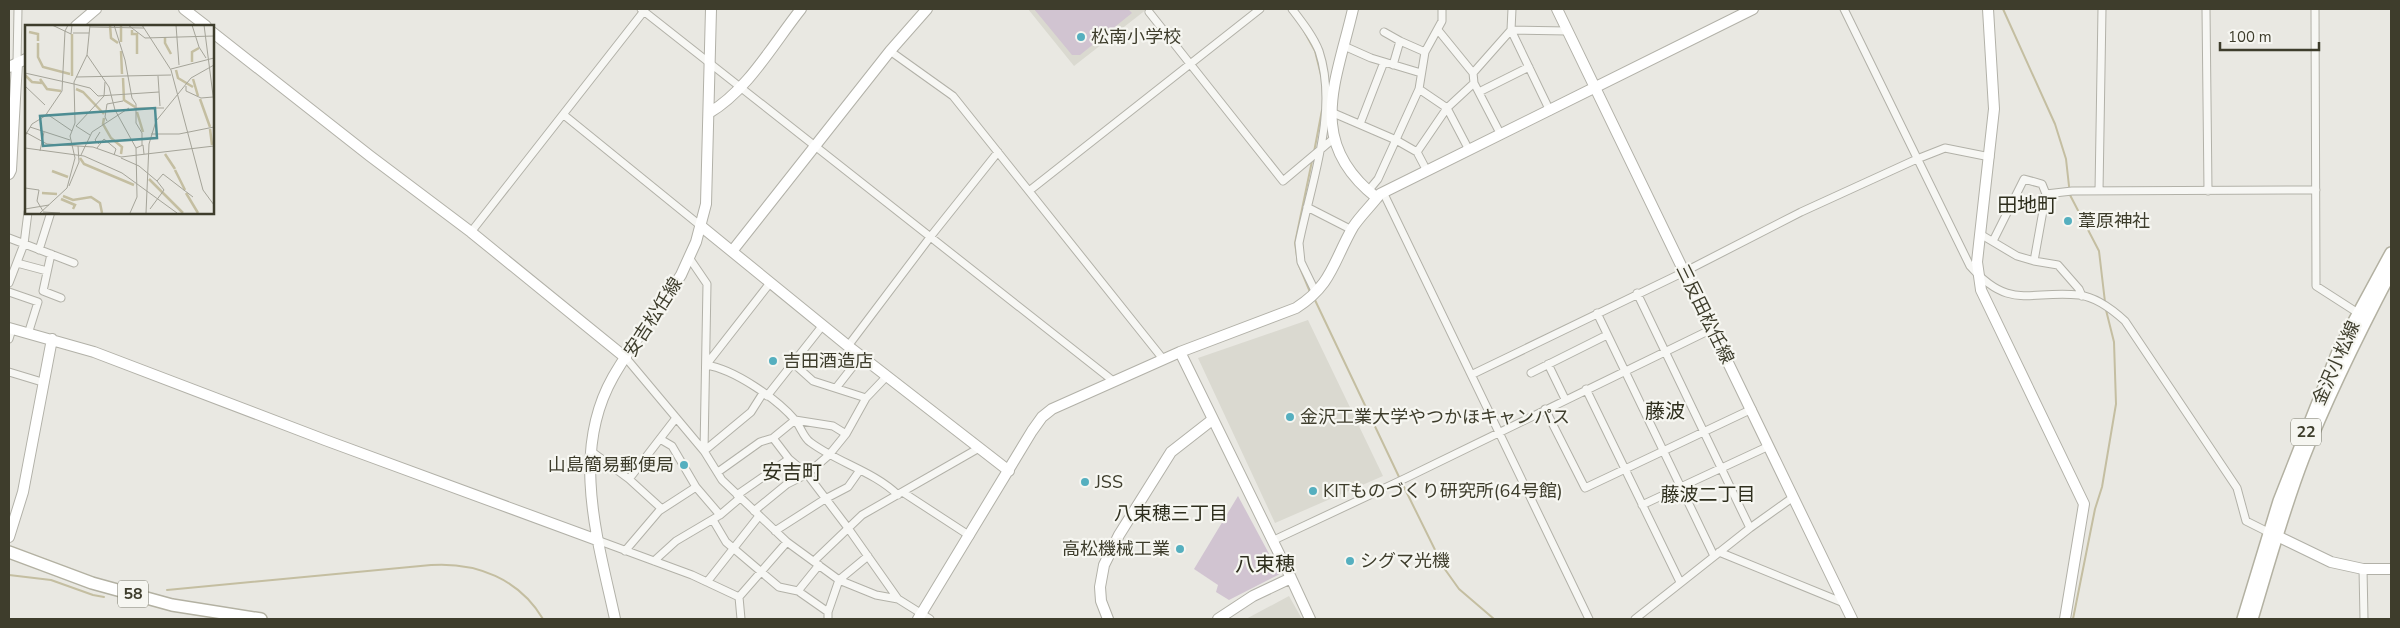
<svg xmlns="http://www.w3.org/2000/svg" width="2400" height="628" font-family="'Nunito Sans','Noto Sans JP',sans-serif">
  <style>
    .built { fill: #dad9d0 }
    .green { fill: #d1c4d1 }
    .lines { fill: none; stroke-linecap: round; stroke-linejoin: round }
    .stream { stroke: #c4bea1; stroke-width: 2 }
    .street-casing { stroke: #b2b1a8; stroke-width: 9 }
    .secondary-casing { stroke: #b2b1a8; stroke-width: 12 }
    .primary-casing { stroke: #b3b1a2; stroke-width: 14 }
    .street { stroke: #f7f7f4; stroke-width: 7 }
    .secondary { stroke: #fff; stroke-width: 10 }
    .primary { stroke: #fff; stroke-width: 11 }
    .poi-dot { fill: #55afbf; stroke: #f6f6f1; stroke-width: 2 }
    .labels { text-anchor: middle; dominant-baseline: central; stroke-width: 4.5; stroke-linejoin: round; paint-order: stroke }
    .shield { fill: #f6f6f1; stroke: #757467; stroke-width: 1 }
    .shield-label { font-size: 16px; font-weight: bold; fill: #3e3d2c }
    .poi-label { font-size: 18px; fill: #3e3d2c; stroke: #f6f6f1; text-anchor: start }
    .street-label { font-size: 18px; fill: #3e3d2c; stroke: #f6f6f1 }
    .neighbourhood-label { font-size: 19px; fill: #2f2f1e; stroke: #f6f6f1 }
    .quarter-label { font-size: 20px; fill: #2f2f1e; stroke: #f6f6f1 }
    .inset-river { fill: none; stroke: #c4bea1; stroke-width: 2.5 }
    .inset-road { fill: none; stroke: #a5a499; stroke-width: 1 }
    .view { fill: #4e8d93; fill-opacity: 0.15; stroke: #4e8d93; stroke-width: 2.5 }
    .inset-edge { fill: none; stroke: #3e3d2c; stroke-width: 2.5 }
  </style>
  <rect width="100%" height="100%" fill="#e9e8e2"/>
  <path class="built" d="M1028,9H1147L1074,66Z
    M1308,320L1383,476L1275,523L1198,358Z
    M1289,596L1302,619H1246Z"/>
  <path class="green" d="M1034,9H1128L1132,13L1080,55H1072Z
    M1238,496L1280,574L1229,600L1216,592L1218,585L1194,569Z"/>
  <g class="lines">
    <path class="stream" d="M2003,9L2055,124L2066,159L2070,195L2099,251L2105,302
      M1304,31L1315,51L1321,75
      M1314,152L1322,110
      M1310,292L1298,263L1295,243L1312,161
      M1314,298L1400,479
      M1402,483L1444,568L1459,589L1494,619
      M9,575L51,580L93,595L104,597
      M167,590L431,565C477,562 519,579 543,619
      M2073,619L2095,509L2102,487L2116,404L2114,342L2106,310"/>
    <g class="street-casing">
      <path id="street" d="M641,9L1112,380
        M1292,9C1302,22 1313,36 1319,51C1339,111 1311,183 1299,243L1301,262L1316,293
        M1844,9L1970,266C2010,311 2029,290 2079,295C2096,297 2113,310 2125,321L2237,488L2246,521L2268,532
        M2206,9L2208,191
        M2315,9L2316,286L2358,313
        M1149,12L1283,181L1333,139
        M1438,30L1473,73
        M1384,32L1400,41L1393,65
        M1400,41L1425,52
        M1344,46L1371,58L1421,73
        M890,51L953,96L1163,359
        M17,63L18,9
        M1474,83L1501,135
        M1419,89L1447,108L1469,150
        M1479,92L1529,67
        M1550,111L1511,30L1567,31
        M1331,112L1396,140L1417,152L1427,171
        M564,115L702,227
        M1360,124L1384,62
        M1417,152L1447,108L1474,83L1473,73L1511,30L1512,9
        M1029,191L1260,9
        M1368,191L1378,179L1419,89L1425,52L1442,21V9
        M2099,191L2102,9
        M1383,192L1589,619
        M1307,207L1352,230
        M471,232L644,11
        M1980,234L2017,256L2034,261
        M9,238L74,263
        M1993,241L2024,179L2042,184L2046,194
        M39,250L51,212
        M51,254L43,291L61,298
        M690,259L707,284L704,451
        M17,263L47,271
        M9,283L24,244L28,212
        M9,292L38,302L28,334
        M1637,293L1750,528
        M2082,296L2079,289L2058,265L2034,261L2046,194L2072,191L2316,190
        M1597,313L1714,556
        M9,339L12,329
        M848,346L931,236L998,152
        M626,358L704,451L722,480L787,542L839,580L876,595L898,599L930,619
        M793,363L813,381L866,398
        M1548,364L1565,399
        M706,365C734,369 777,399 795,420C801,427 803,437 810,442C838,463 873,471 898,495
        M706,365L770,283
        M9,372L42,382
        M1531,373L1607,335
        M1473,374L1684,272L1801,212L1917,159L1945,148L1990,157
        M836,388L861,356
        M1586,389L1680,582
        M767,396L823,325
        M1545,409L1585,488L1752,409
        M773,438L789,459L807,474L848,528L898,599
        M660,439L672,446L696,487L720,515
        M591,451L629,479L662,509
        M704,451L751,412L763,393
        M718,472L760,442L773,438L795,420L833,426L846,434
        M629,479L676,418
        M904,493L970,536
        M737,495L789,459
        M1642,505L1769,446
        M754,511L787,484L807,474L829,455L846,434L866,398L887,376
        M713,520L726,542L779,587L798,591L828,612V619
        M775,531L825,499L848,487L860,470
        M597,540L692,575L739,597
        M1274,540L1406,478L1712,329
        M625,551L659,511L696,487
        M1719,552L1844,603
        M654,561L676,541L720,515L740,498
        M814,561L862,515L979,448
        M2363,569L2364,619
        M707,582L759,516
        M798,591L819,565
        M828,612L839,580L868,556
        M741,619L739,597L787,542
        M1635,619L1750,528L1792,498"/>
    </g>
    <g class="secondary-casing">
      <path id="secondary" d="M184,9L206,26
        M1353,9C1336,83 1305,142 1377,198
        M1557,9L1852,619
        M1988,9L1994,109L1977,262L1981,290L2084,504L2065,619
        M76,26L96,9
        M212,32L370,156L471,232L626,358
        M9,67L26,59
        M709,113C748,90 773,44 801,9
        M9,174L11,170L17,63
        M702,227L848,346L1009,471
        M733,250L890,51L927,9
        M9,328L94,352L325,440L597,540
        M1180,352L1291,578
        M2271,533L2331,562L2363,569H2391
        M9,537L23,492L52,339
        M615,619C598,540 570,453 613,377C633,342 659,309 681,275L696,242L706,204L711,9
        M918,619L1032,431L1042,417L1052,409L1180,352L1296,308C1332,285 1333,262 1353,227C1361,215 1371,206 1380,194L1753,9
        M1108,619L1101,601L1100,587L1104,565L1119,535L1171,452L1212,420
        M1218,619L1253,596L1291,578L1310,619"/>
    </g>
    <g class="primary-casing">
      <path id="primary" d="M9,552L92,583L172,605L261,619
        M2243,619L2279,501L2339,349L2391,253
        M2252,619C2268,566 2283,511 2303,459C2328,395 2359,333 2391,272"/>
    </g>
    <use href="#street" class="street"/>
    <use href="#secondary" class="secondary"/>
    <use href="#primary" class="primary"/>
  </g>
  <g class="poi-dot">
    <circle cx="1081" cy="37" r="5"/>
    <circle cx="2068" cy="221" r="5"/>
    <circle cx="773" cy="361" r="5"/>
    <circle cx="1290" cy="417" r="5"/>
    <circle cx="684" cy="465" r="5"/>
    <circle cx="1085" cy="482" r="5"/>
    <circle cx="1313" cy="491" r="5"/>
    <circle cx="1180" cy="549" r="5"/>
    <circle cx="1350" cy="561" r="5"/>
  </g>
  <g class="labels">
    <g class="shield">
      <rect x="2291" y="418.5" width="30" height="27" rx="4"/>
      <rect x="118" y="580.5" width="30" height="27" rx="4"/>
    </g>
    <g class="shield-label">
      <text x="2306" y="432">22</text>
      <text x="133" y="594">58</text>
    </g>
    <g class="poi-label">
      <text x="1091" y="37">松南小学校</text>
      <text x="2078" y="221">葦原神社</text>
      <text x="783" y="361">吉田酒造店</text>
      <text x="1300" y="417">金沢工業大学やつかほキャンパス</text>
      <text x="674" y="465" text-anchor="end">山島簡易郵便局</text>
      <text x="1095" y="482">JSS</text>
      <text x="1323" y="491">KITものづくり研究所(64号館)</text>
      <text x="1170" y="549" text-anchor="end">高松機械工業</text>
      <text x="1360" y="561">シグマ光機</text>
    </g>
    <g class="street-label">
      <text transform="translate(1705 314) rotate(64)">三反田松任線</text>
      <text transform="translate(653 317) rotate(-57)">安吉松任線</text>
      <text transform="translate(2336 363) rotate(-66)">金沢小松線</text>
    </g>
    <g class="neighbourhood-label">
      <text x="1708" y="495">藤波二丁目</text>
      <text x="1171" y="514">八束穂三丁目</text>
    </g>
    <g class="quarter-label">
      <text x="2027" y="205">田地町</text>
      <text x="1665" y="411">藤波</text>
      <text x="792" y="472">安吉町</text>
      <text x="1265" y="564">八束穂</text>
    </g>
  </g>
  <g transform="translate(25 25)">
    <rect width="189" height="189" fill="#e9e8e2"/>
    <path class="inset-river" d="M85,0L86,13L93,18M107,5V9H112V29M4,7L13,9V16M47,9V51M140,12V18L146,29M96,17V0M13,18V32L18,42L45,49M96,26L97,49M167,37V27L174,23M151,45L153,53L168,62M0,50L7,57L17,58M98,53L99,75L110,82M15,54L22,64L36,66M168,54L173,71M51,64L58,67L79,89M175,74L185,102M112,87L118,107M79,93L78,99L86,113L97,122L96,129M185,104L187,120M140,129L150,144M55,133L59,139L109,160M150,145L160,165M27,146L43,152M124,154L158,188M17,168L32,169M161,168L173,188M38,171L48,175L66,172L75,178L77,188M36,174L50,180L48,184"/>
    <path class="inset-road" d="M27,0L46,9L47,0M89,0L100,35L107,73L111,79V98L117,108V120M103,0L120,13L189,11M117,0L146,45L178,165L189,180M151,0L154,40M167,0L174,22L181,33M179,0L189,78M65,2L119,3M48,8H64M62,30L84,62L90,85L111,123L112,172L105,188M146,44L189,33M0,48L49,59M133,51L135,81M51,52L146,50M49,59L65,63L73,71L134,67M0,61L20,80M161,61V66L176,73L188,72M109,83H139M22,89L47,106M82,96L80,92L82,79L98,76M51,101L79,71L80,57M51,101L65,110M5,102L45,115M0,107L22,119L68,122L96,132L189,121M126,109H154L189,102M0,111L7,99L20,91L37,66L40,6L43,0M74,119L70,115L75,107M0,123L59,131L97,148L152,188M72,123L79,114L91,124L89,130M111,123L118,120L119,129M15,126L19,107M56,130L67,107L104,83M96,133L114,141L132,156L138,149L168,172M44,161L54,137L53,121M0,163L14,165L12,176L18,186M0,184L24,180M125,184L139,165L132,156M18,187L35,188M15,188L42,163L50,133L45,111L50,98L49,57L62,30L65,0M121,188L124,119L131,96L166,53L189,40"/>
    <path class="view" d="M130,83L132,113L18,121L15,91Z"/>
    <rect width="189" height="189" class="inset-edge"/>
  </g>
  <rect width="2400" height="628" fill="none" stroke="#3e3d2c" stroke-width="20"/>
  <path d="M2220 42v8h99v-8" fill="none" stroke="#3e3d2c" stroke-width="2.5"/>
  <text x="2228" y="42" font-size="15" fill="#3e3d2c" stroke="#f6f6f1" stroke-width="4" paint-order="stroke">100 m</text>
</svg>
